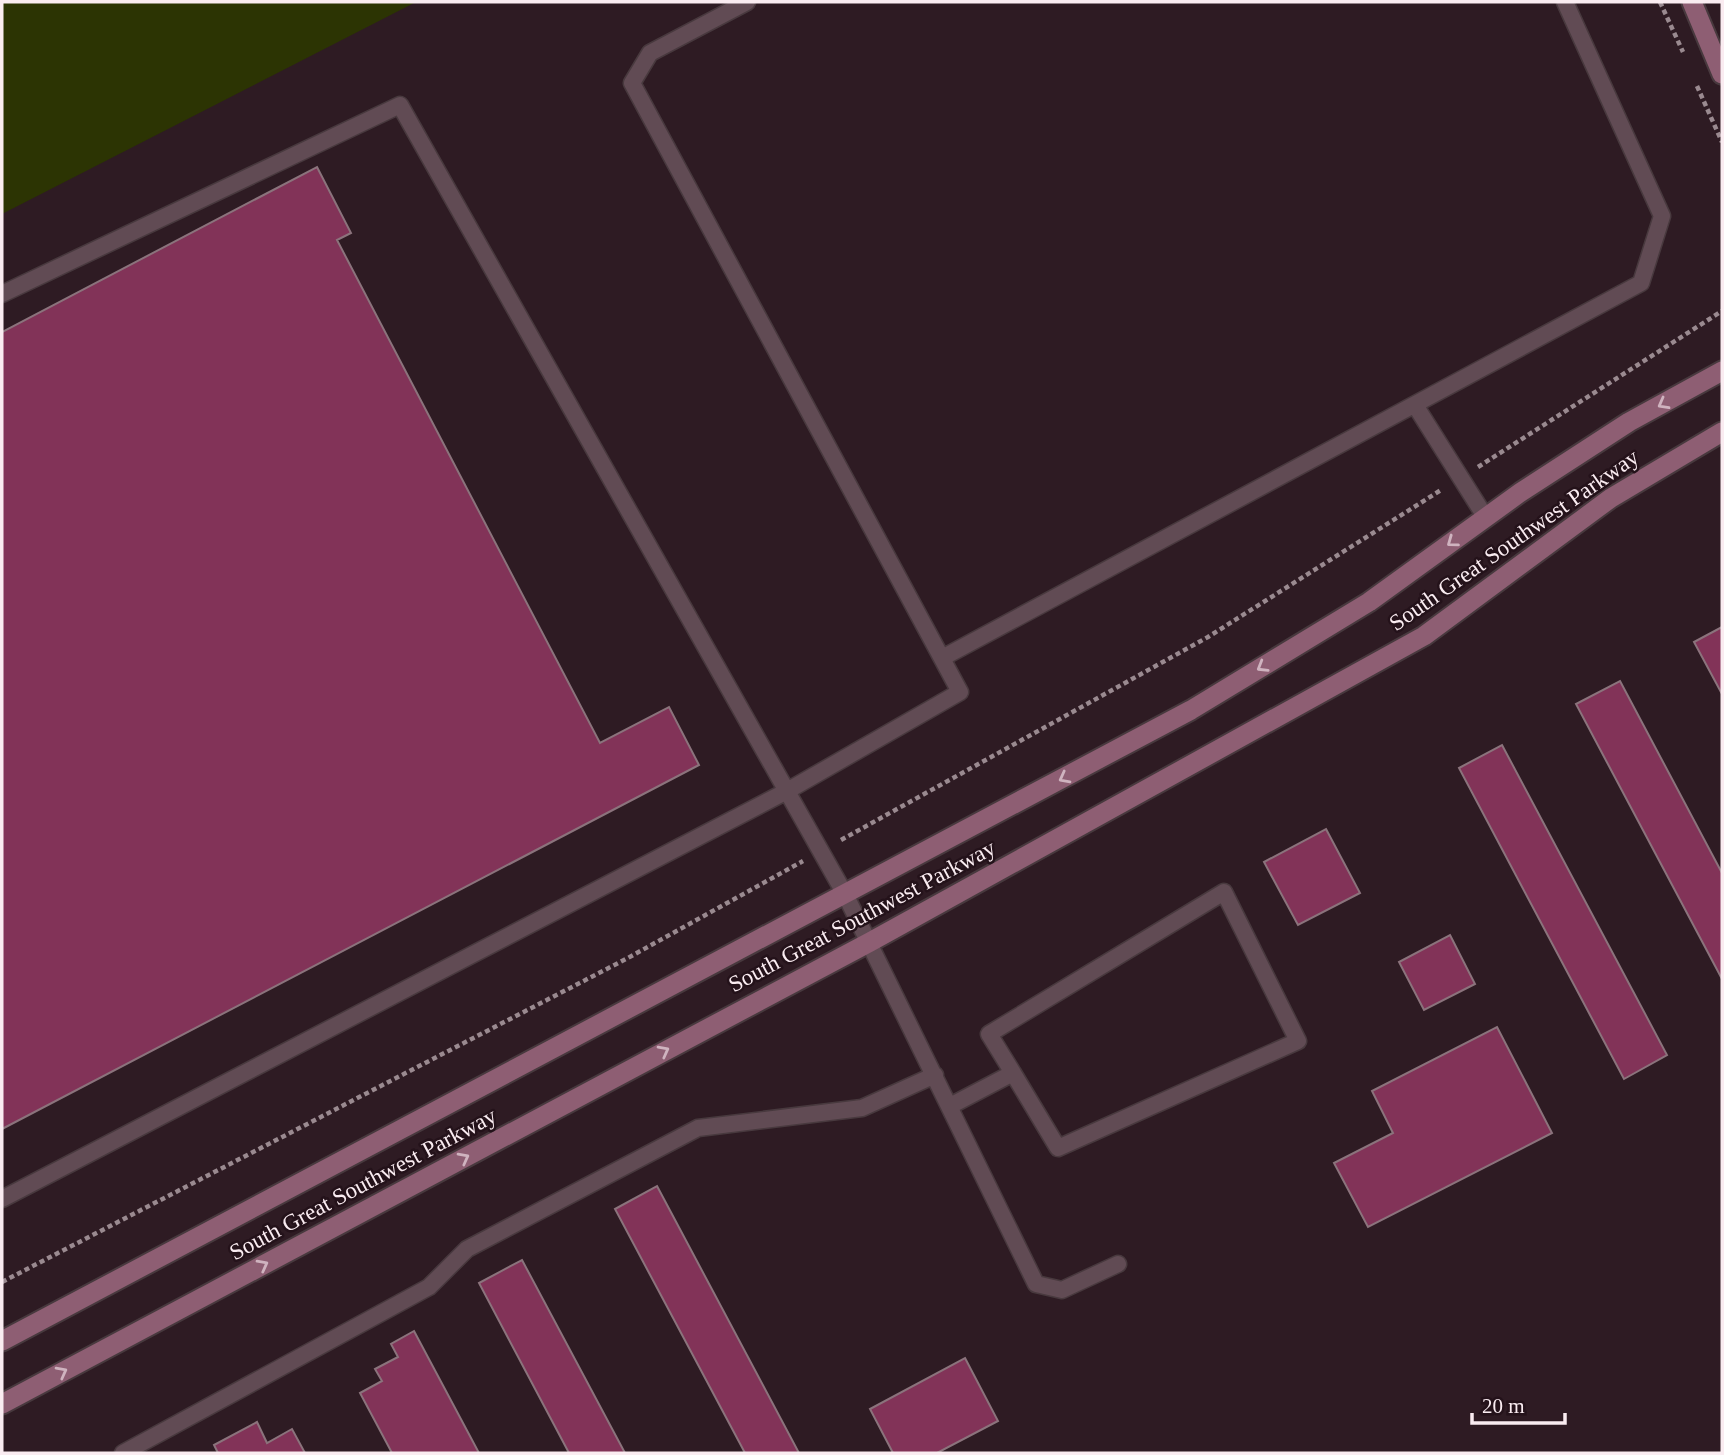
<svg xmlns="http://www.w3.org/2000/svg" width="1724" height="1455" font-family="'Times New Roman',serif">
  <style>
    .green { fill: #2c3403 }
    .building { fill: #823358; stroke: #8b737c; stroke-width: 2 }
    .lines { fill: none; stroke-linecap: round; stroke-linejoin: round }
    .service-casing { stroke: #48393e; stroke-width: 19 }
    .secondary-casing { stroke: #48393e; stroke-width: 23 }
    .path { stroke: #9a8a90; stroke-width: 4.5; stroke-dasharray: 5 3.5; stroke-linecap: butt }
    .service { stroke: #614b54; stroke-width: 16 }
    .secondary { stroke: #8e5e73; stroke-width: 19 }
    .oneway { stroke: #cfb3bf }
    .labels { text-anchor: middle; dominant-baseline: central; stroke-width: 5; stroke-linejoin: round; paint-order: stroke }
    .street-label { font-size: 23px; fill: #faecf1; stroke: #24121a }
  </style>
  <rect width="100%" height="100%" fill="#2e1b23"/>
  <path class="green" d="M2,2H416L2,214Z"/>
  <path class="building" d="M317,167L351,233L337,240L600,743L669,707L699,765L2,1129V332Z
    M1722,627V694L1694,642Z
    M1620,681L1722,873V979L1576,704Z
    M1502,745L1667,1055L1624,1079L1459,768Z
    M1326,829L1360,893L1298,925L1264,862Z
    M1450,935L1475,984L1424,1010L1399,962Z
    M1497,1027L1552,1133L1368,1227L1334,1163L1393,1133L1372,1091Z
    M657,1186L799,1453H745L615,1209Z
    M522,1260L625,1453H569L479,1283Z
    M414,1331L479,1453H392L360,1393L382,1381L375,1369L398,1357L391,1344Z
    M965,1358L998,1421L937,1453H893L870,1409Z
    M257,1422L267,1443L292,1429L305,1453H218L214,1445Z"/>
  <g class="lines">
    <g class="service-casing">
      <path id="service" d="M2,294L400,105L846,896L1036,1284L1062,1290L1118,1264
        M1415,405L1486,518
        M942,658L1641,283L1662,216L1565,2
        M950,1106L1013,1073L1058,1148L1298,1041L1224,892L989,1034L1013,1073
        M2,1199L787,791L960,692L632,83L650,53L747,2
        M123,1453L429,1287L467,1249L698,1128L862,1108L935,1075"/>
    </g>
    <g class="secondary-casing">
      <path id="secondary" d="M1692,2L1722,74
        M2,1341L1191,710L1369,602L1521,492L1629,422L1722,371
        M2,1404L870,942L1424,636L1611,498L1722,432"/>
    </g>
    <path class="path" d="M1660,2L1683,52
      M1697,86L1722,142
      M1478,467L1722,311
      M841,840L1208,637L1441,490
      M2,1282L626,959L803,861"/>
    <use href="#service" class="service"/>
    <use href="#secondary" class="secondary"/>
  </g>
  <defs><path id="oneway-chevron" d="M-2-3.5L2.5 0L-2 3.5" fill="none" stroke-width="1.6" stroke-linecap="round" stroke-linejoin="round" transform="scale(1.75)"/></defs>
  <g class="oneway">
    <use href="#oneway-chevron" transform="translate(1663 404) rotate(151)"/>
    <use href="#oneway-chevron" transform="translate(1452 542) rotate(144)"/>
    <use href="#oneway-chevron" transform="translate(1262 667) rotate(149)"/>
    <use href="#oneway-chevron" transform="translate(1064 778) rotate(152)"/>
    <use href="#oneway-chevron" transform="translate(664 1051) rotate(-28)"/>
    <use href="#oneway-chevron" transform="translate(464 1158) rotate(-28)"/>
    <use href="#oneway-chevron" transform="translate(263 1265) rotate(-28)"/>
    <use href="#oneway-chevron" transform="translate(62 1372) rotate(-28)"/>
  </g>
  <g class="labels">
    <g class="street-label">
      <text transform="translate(1514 540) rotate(-35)">South Great Southwest Parkway</text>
      <text transform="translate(862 916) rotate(-28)">South Great Southwest Parkway</text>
      <text transform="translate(363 1184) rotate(-28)">South Great Southwest Parkway</text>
    </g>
  </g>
  <rect width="1724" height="1455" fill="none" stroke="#faecf1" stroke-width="7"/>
  <path d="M1472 1413v10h93v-10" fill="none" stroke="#faecf1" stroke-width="3.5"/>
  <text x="1482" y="1413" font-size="21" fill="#faecf1" stroke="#24121a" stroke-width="5" paint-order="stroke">20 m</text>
</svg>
